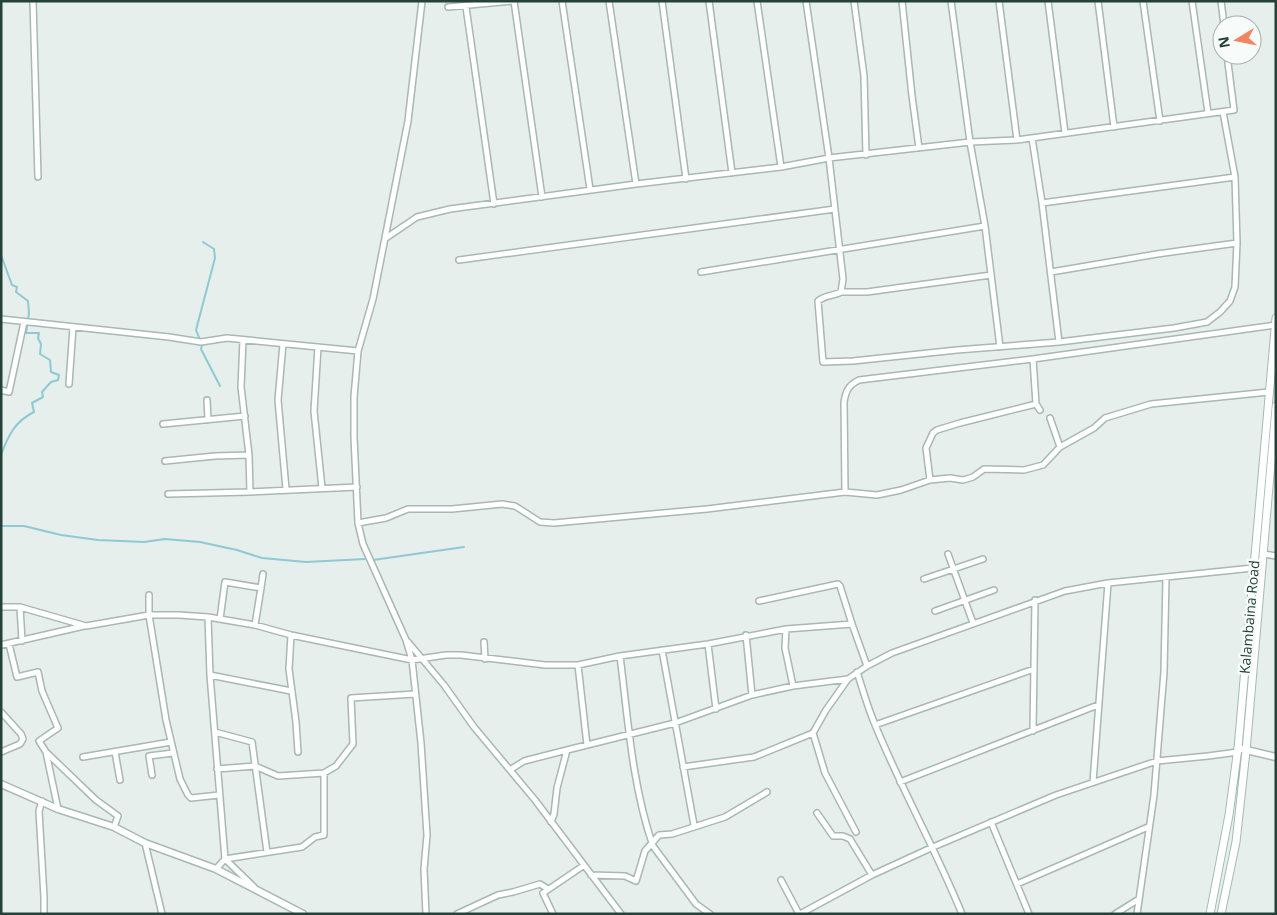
<svg xmlns="http://www.w3.org/2000/svg" width="1277" height="915" font-family="'Open Sans',sans-serif">
  <style>
    .lines { fill: none; stroke-linecap: round; stroke-linejoin: round }
    .stream { stroke: #8ec9d4; stroke-width: 2 }
    .minor-casing { stroke: #a8b8b2; stroke-width: 8 }
    .tertiary-casing { stroke: #a8b8b2; stroke-width: 9 }
    .secondary-casing { stroke: #a4bbb3; stroke-width: 9 }
    .minor { stroke: #fff; stroke-width: 5 }
    .tertiary { stroke: #fff; stroke-width: 6 }
    .secondary { stroke: #fff; stroke-width: 7 }
    .labels { text-anchor: middle; dominant-baseline: central; stroke-width: 5; stroke-linejoin: round; paint-order: stroke }
    .street-label { font-size: 14px; fill: #24423a; stroke: #f7fbf9 }
  </style>
  <rect width="100%" height="100%" fill="#e6efeb"/>
  <g class="lines">
    <path class="stream" d="M203,242L214,249L215,258L196,330L202,345L201,349L220,386
      M1,255L12,285L17,287L16,292L28,301L29,313L26,333H39L38,338L41,344L40,354L50,360L51,372L59,375L58,380L51,382L42,392L43,397L32,403L34,412C15,421 8,436 1,455
      M1,526H24L61,535L98,540L144,542L165,539L200,542L237,550L262,558L306,562L365,559
      M373,560L464,547"/>
    <g class="minor-casing">
      <path id="minor" d="M33,1L38,177
        M422,1L408,121L373,299L358,351L354,397V437L358,523L363,544L406,640L412,660L421,743L427,835L424,869L426,914
        M514,1L542,197
        M562,1L590,189
        M609,1L636,184
        M662,1L686,179
        M709,1L732,173
        M757,1L781,167
        M806,1L829,158L843,279L841,292C834,296 825,295 818,301L823,362L853,361L957,350L1059,342L1174,328L1207,322L1220,312L1230,301L1235,287L1237,243L1235,177L1223,112
        M854,1L864,76L866,155
        M902,1L912,96L919,148
        M951,1L970,142L985,226L1000,347
        M999,1L1017,140
        M1048,1L1065,133
        M1098,1L1114,127
        M1143,1L1160,121
        M1192,1L1208,113
        M1221,1L1224,25
        M448,7L512,1
        M466,7L494,204
        M1032,138L1042,203L1059,342
        M1042,203L1235,177
        M386,238L417,217L450,209L636,184L781,167L829,158L970,142L1017,140L1234,110L1227,55
        M459,260L835,209
        M701,272L985,226
        M1051,272L1157,254L1237,243
        M841,292H867L991,275
        M1,319L169,337L201,342L227,338L358,351
        M243,340L241,387L249,455L250,492
        M283,344L278,400L286,489
        M318,347L314,411L322,488
        M1033,359L1036,404
        M69,384L73,327
        M1,390L9,392L24,322
        M207,400L208,420
        M1050,418L1060,447
        M163,424L245,416
        M165,461L215,456L249,455
        M930,480L950,478L963,480L973,477L984,469L1024,470L1043,465L1060,447L1094,428L1105,418L1151,404L1269,392
        M845,492L844,402C846,390 849,385 859,380L1033,359L1275,325
        M168,494L250,492L357,487
        M358,523L386,518L408,509H452L502,504L515,506L540,522L554,523L707,509L845,492L877,495L901,490L930,480L926,448L933,433L937,430L960,423L1036,404L1040,410
        M948,554L973,623
        M1264,554L1276,556
        M924,579L983,559
        M261,588L263,574
        M149,595V615L166,720L180,779L188,795L191,798L219,795
        M759,601L838,584L840,586L852,624
        M1,607H20L86,626L149,615H179L208,617L255,625L291,635L412,660L446,655H461L545,665H578L620,656L708,644L786,629L852,624L867,666
        M20,607L22,641
        M935,611L994,590
        M208,617L210,675L225,859L216,869
        M220,619L225,582L261,588L255,625
        M786,629L785,648L793,686
        M291,635L289,669L296,722L298,752
        M746,635L752,695
        M408,642L444,685L474,727L535,800L621,914
        M484,642L485,659
        M9,644L17,677L38,672L42,691L58,728L39,741L46,752L58,809
        M708,644L716,709
        M1,645L84,626
        M662,650L694,825
        M620,656C628,719 632,785 653,846L696,904L710,914
        M578,665L587,745
        M857,672C863,690 868,709 876,727C902,790 936,850 962,914
        M210,675L291,691
        M1,712L21,734L23,739L20,744L1,752
        M875,725L1034,669
        M1033,731L1035,600
        M215,732L252,742L267,852
        M813,733L825,773L856,832
        M46,752L96,800L118,816L114,827
        M115,752L120,780
        M83,757L171,742
        M683,767L754,757L813,733L826,710L848,679
        M217,769L255,766L278,776L324,773
        M510,770L524,761L567,750
        M152,775L149,756L173,753
        M900,782L1098,705
        M1093,782L1108,583
        M42,801L39,811L44,897V914
        M817,813L833,836H843L850,839L872,875
        M551,822L554,814L557,788L567,750L675,723L752,695L793,686L848,679L867,666L892,653L1065,591L1108,583L1253,568
        M991,822L1029,914
        M145,843L162,914
        M225,859L302,847L315,837L324,835V773L336,766L353,744L351,698L415,694
        M225,859L254,887
        M591,875L625,876L636,881L645,851L659,835L672,834L725,817L767,792
        M781,880L799,914
        M1017,884L1148,827
        M457,914L498,895L513,892L540,884L548,889
        M553,914L543,893L583,866
        M800,914L872,875L933,847L1056,795L1157,761L1208,756L1238,752
        M1115,914L1139,899
        M1137,914L1154,795L1164,672L1166,578"/>
    </g>
    <g class="tertiary-casing">
      <path id="tertiary" d="M1238,748L1276,757
        M1,784L58,809L114,827L145,843L216,869L303,914"/>
    </g>
    <g class="secondary-casing">
      <path id="secondary" d="M1210,914L1229,815L1238,748L1276,318
        M1221,914L1236,842L1246,751L1276,406"/>
    </g>
    <use href="#minor" class="minor"/>
    <use href="#tertiary" class="tertiary"/>
    <use href="#secondary" class="secondary"/>
  </g>
  <g class="labels">
    <g class="street-label">
      <text transform="translate(1249 617) rotate(-85)">Kalambaina Road</text>
    </g>
  </g>
  <rect width="1277" height="915" fill="none" stroke="#24423a" stroke-width="5"/>
  <g transform="translate(1237 40) rotate(260)"><circle r="24" fill="#f7fbf9" stroke="#a3b1ad"/>
  <path d="M0-4L9 19L0 12L-9 19Z" fill="#f4845f"/>
  <text y="-8" font-size="14" font-weight="bold" text-anchor="middle" fill="#24423a">N</text>
  </g>
</svg>
